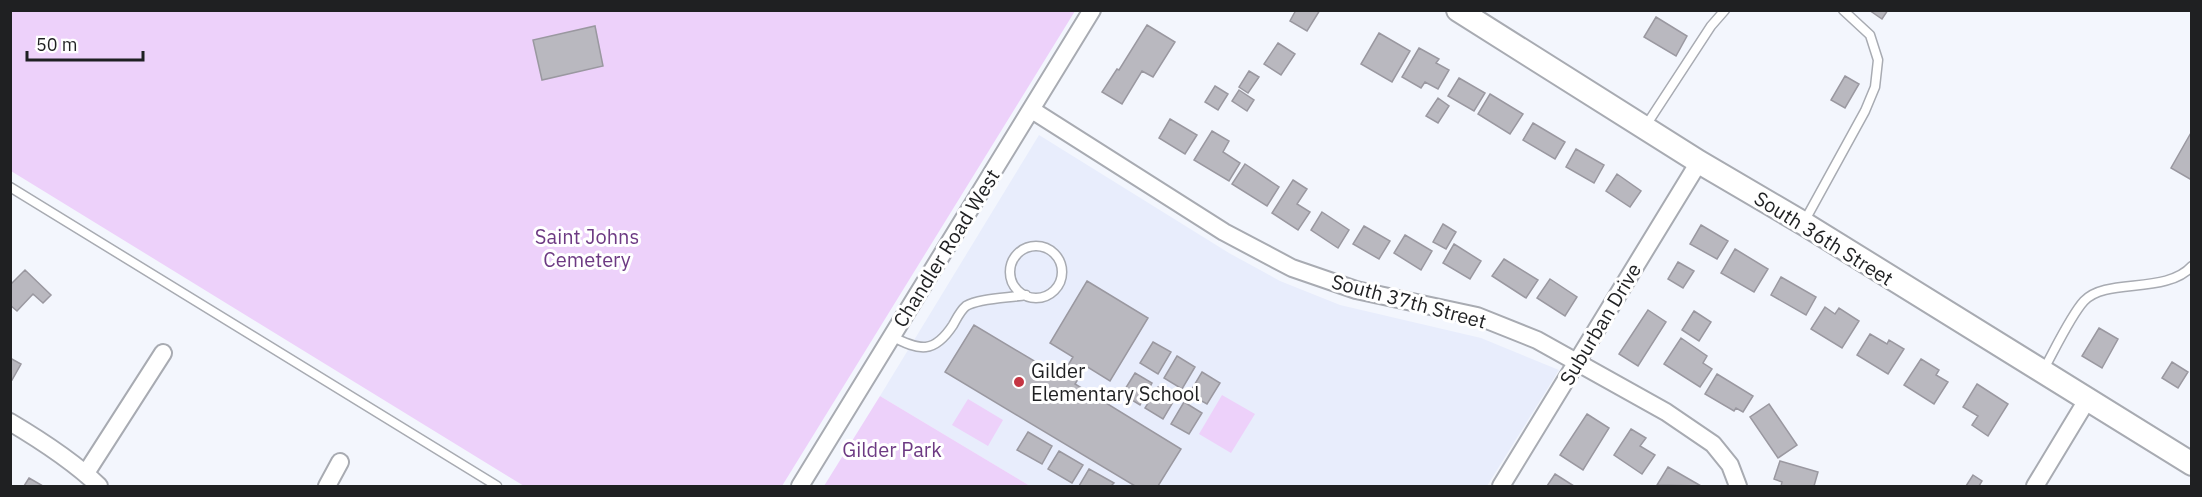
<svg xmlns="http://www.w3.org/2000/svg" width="2202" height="497" font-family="'IBM Plex Sans',sans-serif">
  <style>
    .built { fill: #e8edfc }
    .green { fill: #edd1fa }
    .building { fill: #b9b8bf; stroke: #9a98a0; stroke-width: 1.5 }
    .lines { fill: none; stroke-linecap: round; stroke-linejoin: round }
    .service-casing { stroke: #a8abb2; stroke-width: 11 }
    .minor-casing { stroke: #a8abb2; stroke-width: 20 }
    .secondary-casing { stroke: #a8abb2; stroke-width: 26 }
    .service { stroke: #fff; stroke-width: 8 }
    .minor { stroke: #fff; stroke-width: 16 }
    .secondary { stroke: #fff; stroke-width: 22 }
    .poi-dot { fill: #c53543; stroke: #fff; stroke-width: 2 }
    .labels { text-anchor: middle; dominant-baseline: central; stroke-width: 6; stroke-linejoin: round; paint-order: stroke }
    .park-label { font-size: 20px; fill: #6d3a83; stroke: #fff }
    .street-label { font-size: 20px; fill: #1f2022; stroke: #fff }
    .poi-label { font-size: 20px; fill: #1f2022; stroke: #fff; text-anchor: start }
  </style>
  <rect width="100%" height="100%" fill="#f3f6fd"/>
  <path class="built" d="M1039,135L1229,253L1280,281L1340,305L1481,338L1559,370L1487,486H1030L880,396Z"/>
  <path class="green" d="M10,11H1075L782,486H524L11,171Z
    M1222,395L1255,414L1231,453L1199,434Z
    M880,396L1030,486H824Z
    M968,399L1003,420L988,446L952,425Z"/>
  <path class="building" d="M1296,10H1320L1307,31L1290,21Z
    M1869,10H1888L1882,19Z
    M1656,17L1687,36L1676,56L1644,37Z
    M1147,25L1175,42L1153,77L1142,71L1122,104L1102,92L1117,69L1119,70Z
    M595,26L603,66L542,80L533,40Z
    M1379,33L1410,51L1392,82L1361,64Z
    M1278,43L1295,54L1281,75L1264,64Z
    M1419,48L1439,59L1436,63L1449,70L1438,89L1425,82L1421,88L1402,77Z
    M1249,71L1259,77L1248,93L1239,87Z
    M1845,76L1859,84L1845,108L1831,100Z
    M1459,78L1485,93L1474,111L1448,96Z
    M1215,86L1228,94L1218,110L1205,102Z
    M1239,90L1254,100L1247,111L1232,101Z
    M1490,94L1523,114L1510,134L1478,114Z
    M1438,98L1449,106L1438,123L1426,116Z
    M1170,119L1197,135L1185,154L1159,138Z
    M1533,123L1565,142L1555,159L1523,140Z
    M1212,131L1229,141L1223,152L1240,163L1229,181L1194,160Z
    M2192,131V177L2190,179L2171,168Z
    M1576,149L1604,165L1594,183L1566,167Z
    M1245,164L1279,187L1267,206L1232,184Z
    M1617,174L1641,191L1630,207L1606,191Z
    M1293,180L1307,189L1297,204L1310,212L1298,230L1272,213Z
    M1322,212L1349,230L1338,248L1311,230Z
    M1443,224L1456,232L1446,249L1433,242Z
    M1701,225L1728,241L1717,259L1690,244Z
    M1364,226L1390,241L1379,259L1353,244Z
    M1405,235L1432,251L1421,270L1394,253Z
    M1454,244L1481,261L1470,279L1443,263Z
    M1735,249L1768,269L1754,292L1721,273Z
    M1504,259L1538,280L1526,298L1492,276Z
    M1678,262L1694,271L1683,288L1668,279Z
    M25,270L51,295L43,303L33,294L17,311L10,305V285Z
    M1781,277L1816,297L1806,315L1771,295Z
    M1550,279L1577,297L1565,316L1537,298Z
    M1087,281L1148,318L1110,381L1086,366L1075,384L1181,449L1158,486H1135L945,372L974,325L1061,377L1073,357L1050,343Z
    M1825,307L1835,314L1839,308L1859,321L1842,348L1811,329Z
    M1648,310L1666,322L1638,366L1619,354Z
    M1694,311L1711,322L1699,341L1682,330Z
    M2099,328L2118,339L2102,368L2082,356Z
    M1870,334L1887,344L1889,340L1904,349L1888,374L1857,355Z
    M1681,338L1707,356L1703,363L1712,369L1700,387L1664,364Z
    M1153,342L1171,352L1158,374L1140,363Z
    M1177,356L1195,367L1182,389L1164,378Z
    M10,358L21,364L12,380L10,379Z
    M1921,359L1939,370L1936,375L1948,382L1934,404L1904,385Z
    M2172,362L2188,372L2178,388L2162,378Z
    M1202,372L1220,383L1207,404L1189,394Z
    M1135,373L1152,383L1140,405L1122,394Z
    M1717,374L1753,396L1743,412L1736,408L1734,411L1705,394Z
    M1977,384L2008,404L1988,436L1972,425L1978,416L1963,407Z
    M1158,387L1176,397L1163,419L1145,408Z
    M1184,402L1202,413L1189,434L1171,424Z
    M1769,404L1797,445L1778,458L1750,417Z
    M1587,414L1609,428L1583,470L1560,455Z
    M1631,429L1646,438L1640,446L1655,455L1642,474L1614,455Z
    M1028,432L1052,446L1042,464L1017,450Z
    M1059,451L1083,465L1072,483L1048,469Z
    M1780,461L1818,472L1814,486H1781L1782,482L1774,479Z
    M1668,467L1701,486L1657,485Z
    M1089,469L1114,483L1111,486H1079Z
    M1555,474L1574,486H1547Z
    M1973,475L1982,481L1979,486H1966Z
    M29,478L43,486H24Z"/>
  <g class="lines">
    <g class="service-casing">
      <path id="service" d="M1645,127L1711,26L1725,10
        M10,187L497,486
        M1804,222L1865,111L1875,87L1878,60L1870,35L1843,10
        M1010 272a26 26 0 1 1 52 0a26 26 0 1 1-52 0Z
        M891,336C920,351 934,354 953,325C957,318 960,311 966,306C979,298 1009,298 1026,295
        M2044,369C2054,351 2071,315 2084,301C2106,277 2166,295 2192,266"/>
    </g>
    <g class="minor-casing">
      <path id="minor" d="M1032,110L1224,232L1292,268L1356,290L1477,316L1537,340L1666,412L1713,444L1730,465L1738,486
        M10,422C42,441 73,461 99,486
        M86,473L163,353
        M327,486L340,462
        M800,486L1092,10
        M1501,486L1699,162
        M2035,486L2087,400"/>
    </g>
    <g class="secondary-casing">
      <path id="secondary" d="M1458,10L1699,162L1803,223L2192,464"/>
    </g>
    <use href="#service" class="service"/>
    <use href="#minor" class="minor"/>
    <use href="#secondary" class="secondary"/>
  </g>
  <circle class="poi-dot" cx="1019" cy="382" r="6"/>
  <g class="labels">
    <g class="park-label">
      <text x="587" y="236">Saint Johns<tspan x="587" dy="23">Cemetery</tspan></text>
      <text x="892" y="449">Gilder Park</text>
    </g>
    <g class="street-label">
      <text transform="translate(1824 238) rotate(32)">South 36th Street</text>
      <text transform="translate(946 248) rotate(-58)">Chandler Road West</text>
      <text transform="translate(1409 301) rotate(15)">South 37th Street</text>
      <text transform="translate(1600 324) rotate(-59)">Suburban Drive</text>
    </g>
    <g class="poi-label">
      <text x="1031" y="370">Gilder<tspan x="1031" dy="23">Elementary School</tspan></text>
    </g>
  </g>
  <rect width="2202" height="497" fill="none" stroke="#1f2022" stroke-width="24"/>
  <path d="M27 51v9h116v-9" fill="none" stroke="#1f2022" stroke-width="3"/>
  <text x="36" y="51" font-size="18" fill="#1f2022" stroke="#ffffff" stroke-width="4.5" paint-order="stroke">50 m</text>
</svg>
